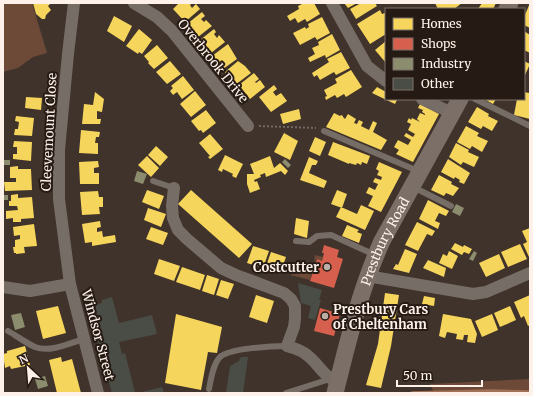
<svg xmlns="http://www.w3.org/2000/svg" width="533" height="396" font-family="Merriweather,serif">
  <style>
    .green { fill: #6d4a37 }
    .homes { fill: #f6d55c }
    .shops { fill: #d6604d }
    .industry { fill: #8c8c6e }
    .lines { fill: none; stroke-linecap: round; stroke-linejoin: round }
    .stream { stroke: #a17257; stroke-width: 3.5 }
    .building { fill: #4a4c46 }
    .path { stroke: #736964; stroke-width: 2; stroke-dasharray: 2 2; stroke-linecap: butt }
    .service { stroke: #766d67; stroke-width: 6 }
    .minor { stroke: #766d67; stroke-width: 12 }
    .secondary { stroke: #7b6f68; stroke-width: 17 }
    .poi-dot { fill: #bcaea7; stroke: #261b14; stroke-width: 1.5 }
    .labels { text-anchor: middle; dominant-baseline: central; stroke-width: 4; stroke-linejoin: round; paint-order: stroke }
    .street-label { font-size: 13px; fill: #fef1ea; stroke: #261b14 }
    .poi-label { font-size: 13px; font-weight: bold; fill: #fef1ea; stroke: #261b14; text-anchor: end }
  </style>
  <rect width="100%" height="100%" fill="#40332b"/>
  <path class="green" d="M3,3H32L47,53L33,57L18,68L3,72Z
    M315,255L323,257L322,261L316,259L310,280L291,275V268L304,270L306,262L314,263Z
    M530,379V393H434L430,384Z"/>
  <path class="homes" d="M33,3H51L48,6L51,10L46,15L45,19H42L36,14Z
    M179,3H192L190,5L192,8L196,4L200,9L185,22L173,9Z
    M304,3H314L320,14L307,22L305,19L298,23L295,18L290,21L287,16L299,9L298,6Z
    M344,3H357L348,8Z
    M361,3H375L377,6L356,19L350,9Z
    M435,3L450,4L462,3L454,9H438Z
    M482,3H496L493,9H478Z
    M530,3V28L524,25V17Z
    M380,10L382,14L385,13L386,15V34L370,44L357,24Z
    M202,12L205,16L201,19L204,22L206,20L212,26L198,37L187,24Z
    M114,16L132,26L124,42L107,31Z
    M322,17L330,33L317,40L315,37L300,45L293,33L305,27L306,29L309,27L308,24Z
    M139,29L152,40L142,54L139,52L138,54L126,46Z
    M214,29L216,32L214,34L217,38L219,35L225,42L211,53L200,40Z
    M524,31L530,35V53L524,50Z
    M332,34L340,50L326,58L325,55L310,62L308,58L315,54L312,48L319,45L318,42Z
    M386,41V63L375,50Z
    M228,44L237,59L223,69L212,56Z
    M157,45L168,58L154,69L148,63L149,62L144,56Z
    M341,52L350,68L336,75L334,72L320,80L317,75L314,77L312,73L329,62L327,59Z
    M170,61L181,74L167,84L156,72Z
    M238,61L245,66L251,73L235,85L225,72Z
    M524,61L530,64L525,75H524Z
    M351,70L362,87L346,97L344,94L337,98L335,95L326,100L325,97L327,96L324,90L337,83L335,79Z
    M254,73L259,79L255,82L256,83L260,80L265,87L250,99L239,85Z
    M183,76L194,90L182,99L177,92L173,95L170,91L173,88L171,86Z
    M274,85L277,89L273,92L276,96L281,93L287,101L271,112L259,97Z
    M377,87L386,92V99L397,100L395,104L372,93Z
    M529,90L530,119L514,115L517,99H524V92L529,93Z
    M195,91L206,105L191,117L180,104Z
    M95,92L104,99L102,112L97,111V119H101L100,124H82L84,104L93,105Z
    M26,97L42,98L41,110L25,108Z
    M484,99H496L493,104Z
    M420,104L439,114L413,162L396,154L399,150L394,147L398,140L408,145L411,140L404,136L406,133L413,137L415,134L408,130L411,124L407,122L409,118L411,120L412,118L420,122L417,119L420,113L425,115V114L422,112L423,110L418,108Z
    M477,107L489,114L488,116L498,121L492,131L483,126L481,129L468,122Z
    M299,109L301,119L283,124L280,114Z
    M206,110L216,123L203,133L201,130L199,131L191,121Z
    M334,113L340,116L341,115L343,116V117L345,119L348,114L356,119L354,123L357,124L359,120L363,122L361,126L369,130L373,121L377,123L373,132L387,140L381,150L326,127Z
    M16,116L34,118L32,136L14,135L15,129H18L19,122L15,121Z
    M466,126L479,133L477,136L488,141L482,152L472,146L470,149L457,142Z
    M81,130L100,132L99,137H96L95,143H98V154L79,153Z
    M284,133L298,141L290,160L274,152Z
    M210,134L223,149L210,159L208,157L210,156L199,143Z
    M315,137L326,142L320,156L309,151Z
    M14,141L32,142L31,161L13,159V154H17V147H13Z
    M333,142L370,156L367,164L362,162L361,165L357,163L356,165L349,163V164L328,155Z
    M456,143L469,150L468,152L479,157L474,167L463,162L461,165L449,157Z
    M156,146L168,157L160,166L148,155Z
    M225,155L243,164L236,178L232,176L233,174L223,169L222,172L218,170Z
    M147,156L159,168L151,177L138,165Z
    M270,156L274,168L280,163L288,171L285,175L281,171L266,177L265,173L260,175L261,177L254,180L255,182L257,181L260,189L250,193L247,184V174H254L250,164Z
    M309,157L318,161L316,165H312L309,173L327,181L324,188L300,180Z
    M448,159L470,173L464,184L459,182L460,180L455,177L454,179L441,172Z
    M98,161L99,167L94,168V173H99V184H80L79,162Z
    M379,162L402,172L381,212L368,206L373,196L366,193L369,187L375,190L378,184L373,182L375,178L381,180L382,177L377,175L379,171L376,169Z
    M18,166V169H31L32,190L5,191L4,182H16V178H10V167Z
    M439,175L452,182L451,184L459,188L453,196L446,193L444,196L431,190Z
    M147,190L164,196L159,209L142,202Z
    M191,190L252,244L239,258L178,204Z
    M337,190L347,194L342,208L331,204Z
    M98,191L99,197H103V207H99L100,214L82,215L80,192Z
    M18,194V198L32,197L34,218L21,219V222H13V218L6,219V211L18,210L17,206H9V201H11V195Z
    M428,200L449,211L446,216L439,213L435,221L440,223L438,229L419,219Z
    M361,205L374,211L365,230L336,217L341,207L357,214Z
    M148,208L166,214L161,227L144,220Z
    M296,218L309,221L307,238L294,234Z
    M100,221L101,227L97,228V232L102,231L103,237L115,235L116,242L92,246V242L85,243L82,224Z
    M417,222L435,231L432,236L427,234L418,251L405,245Z
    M34,224L37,246L24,247L25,253L16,254V253H14L13,247H15V240L20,239V235L14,236L13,227Z
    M347,225L359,230L357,232L362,234L359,243L342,236Z
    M151,227L168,233L163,245L146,239Z
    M530,228V257H529L523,244L527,242L522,231Z
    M455,243L463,247L464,245L472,249L469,254L464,252L462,255L451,249Z
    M520,244L527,259L508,267L501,252Z
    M253,246L269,251L263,268L247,263Z
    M405,249L417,254L409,273L393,269L396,264L398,265Z
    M449,251L458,256L452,269L439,263L443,254L447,256Z
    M271,252L286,257L280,274L265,269Z
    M499,254L505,268L486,277L479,263Z
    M159,259L180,266L174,281L154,274Z
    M428,260L446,268L444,277L423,268Z
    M182,267L205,275L200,290L176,282Z
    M207,275L219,279L214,295L202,291Z
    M221,280L234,284L228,299L216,295Z
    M385,293L399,295L391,346L381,388L366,385L378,344Z
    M256,295L274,301L267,323L249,317Z
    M530,295V325L528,326L524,316L521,318L514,302Z
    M424,296L435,298L434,306L422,304Z
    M58,306L66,333L43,339L36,311Z
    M510,306L516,320L500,327L494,313Z
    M176,314L222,327L217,353L208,352L201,390L165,383Z
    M443,314L471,319L477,334L475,343L467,342L468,335H464L463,340L456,339L457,334L447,332L445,338L439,336Z
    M492,314L498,330L482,337L475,321Z
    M25,346L30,365L11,369L10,366L5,368L3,354L7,353V351Z
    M61,357L62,362L72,359L81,393H57L49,360Z"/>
  <path class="shops" d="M324,245L339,250L337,257L343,259L334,288L310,281L317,259L322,261L324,253H322Z
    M320,308L340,314L334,336L314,331Z"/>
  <path class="industry" d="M285,159L291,165L288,168L282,162Z
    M3,160H10V165H3Z
    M137,171L147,174L143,184L134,181Z
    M3,195H8V200H3Z
    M456,204L464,208L460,216L452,212Z
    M474,251L477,253L473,261L469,259Z
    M21,313L25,327L15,330L11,315Z
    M45,376L48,386L38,389L35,379Z"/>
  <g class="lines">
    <path class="stream" d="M412,393L490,391L530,392"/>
  </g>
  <path class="building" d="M298,283L322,290L319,300H321L315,320L308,318L311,306L301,303Z
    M112,297L119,323L152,315L157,334L119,342L122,354L125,353L135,393H112L97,339L103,338L95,305L102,303V300Z
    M242,357H248L243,393H226L230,366L239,361L240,358Z
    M162,387L164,393H142V392Z"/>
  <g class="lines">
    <path class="path" d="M259,126L316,128"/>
    <path class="service" d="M475,99L530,126
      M324,131L418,171
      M153,181L174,188
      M413,187L451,206
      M296,241L309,242L317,236L331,235L375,255
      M8,331C17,336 26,343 35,347C50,353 70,343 84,339
      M209,389C211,379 213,364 220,357C230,348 273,346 287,346
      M286,393L330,379"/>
    <path class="minor" d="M74,3L68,54L59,150V199L70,284L98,393
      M134,3L157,17L172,31L248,126
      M332,3L367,66L386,81
      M422,99L452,113
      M174,188L172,206L173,218L178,230L187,239L221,268L236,275L284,293L291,299L295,306V319L294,327L287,346C294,348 302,350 307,355C319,364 324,378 338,381
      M367,276L473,294L486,292L530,273
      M3,287L30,291L70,284"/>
    <g class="secondary">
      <path d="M507,9L510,3"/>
      <path id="s1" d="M335,393C348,341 360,290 382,241L460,99"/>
    </g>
  </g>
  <g class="poi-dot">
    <circle cx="327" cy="267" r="4"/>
    <circle cx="325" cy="316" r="4"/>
  </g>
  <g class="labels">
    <g class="street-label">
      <text transform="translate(213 61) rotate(51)">Overbrook Drive</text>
      <text transform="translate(49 132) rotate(-87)">Cleevemount Close</text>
      <text stroke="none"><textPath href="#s1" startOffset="160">Prestbury Road</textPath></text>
      <text transform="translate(98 335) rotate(75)">Windsor Street</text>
    </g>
    <g class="poi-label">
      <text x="319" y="267">Costcutter</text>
      <text x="333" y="309" text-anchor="start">Prestbury Cars<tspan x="333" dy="15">of Cheltenham</tspan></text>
    </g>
  </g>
  <rect width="533" height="396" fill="none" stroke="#fef1ea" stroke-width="8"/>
  <rect x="385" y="8" width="140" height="92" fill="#261b14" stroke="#7c716a"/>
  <rect x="393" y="18" width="20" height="12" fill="#f6d55c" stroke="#7c716a"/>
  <text x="421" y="28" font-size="12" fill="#fef1ea">Homes</text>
  <rect x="393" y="38" width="20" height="12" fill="#d6604d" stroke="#7c716a"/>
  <text x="421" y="48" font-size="12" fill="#fef1ea">Shops</text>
  <rect x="393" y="58" width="20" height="12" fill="#8c8c6e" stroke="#7c716a"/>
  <text x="421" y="68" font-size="12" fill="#fef1ea">Industry</text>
  <rect x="393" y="78" width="20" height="12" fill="#4a4c46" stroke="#7c716a"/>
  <text x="421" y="88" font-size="12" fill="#fef1ea">Other</text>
  <g transform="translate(28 368) rotate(334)" stroke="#261b14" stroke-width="3" paint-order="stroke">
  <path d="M0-3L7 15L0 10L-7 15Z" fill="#fef1ea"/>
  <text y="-6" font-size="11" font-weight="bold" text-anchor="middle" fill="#fef1ea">N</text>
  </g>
  <path d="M397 380v6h85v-6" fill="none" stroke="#fef1ea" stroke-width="2"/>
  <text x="403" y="380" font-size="12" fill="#fef1ea" stroke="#261b14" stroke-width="3" paint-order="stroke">50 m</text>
</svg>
